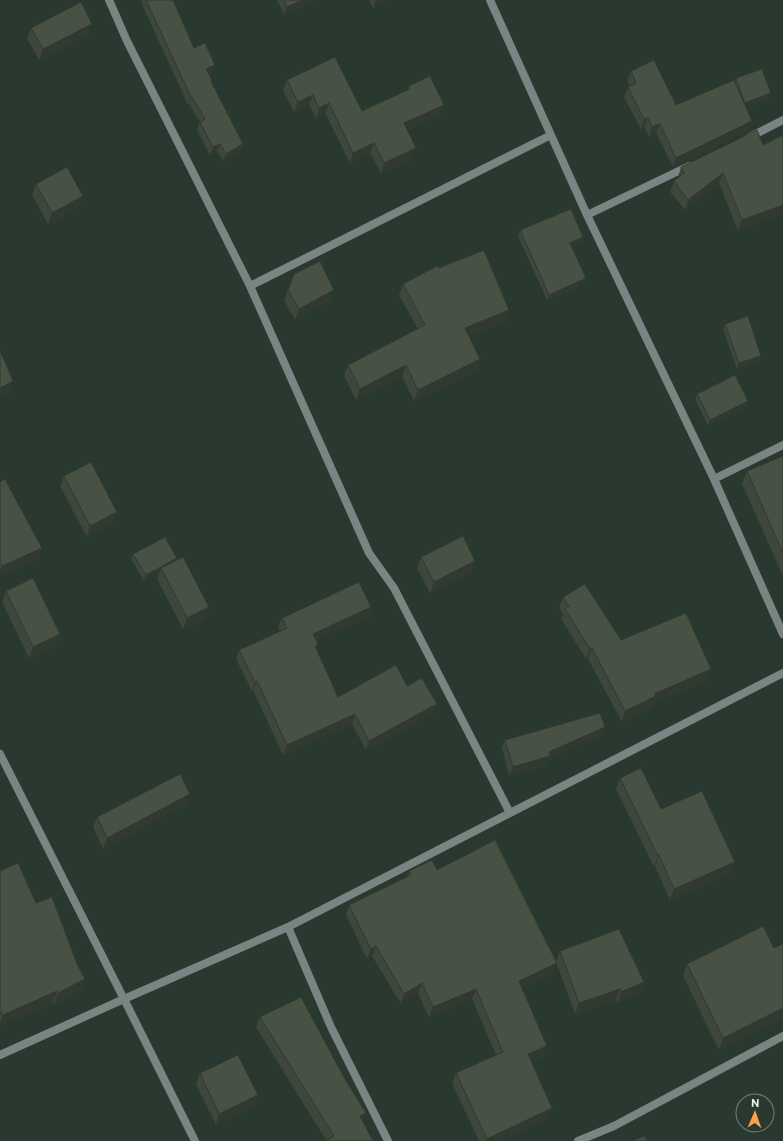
<svg xmlns="http://www.w3.org/2000/svg" width="783" height="1141" font-family="Commissioner,sans-serif">
  <style>
    .lines { fill: none; stroke-linecap: round; stroke-linejoin: round }
    .street { stroke: #7a8482; stroke-width: 8 }
    .wall { fill: #3d473b }
    .shaded-wall { fill: #323930 }
    .building { fill: #475245; stroke: #323930 }
  </style>
  <rect width="100%" height="100%" fill="#293930"/>
  <g class="lines">
    <path class="street" d="M109,0L127,41L250,286L369,553L394,588L510,813
      M490,0L587,215L714,479L783,634
      M748,138L783,120
      M587,215L689,166
      M250,286L551,135
      M714,479L783,445
      M0,754L124,999L195,1141
      M288,927L331,1027L388,1141
      M0,1055L124,999L288,927L783,673
      M578,1141L614,1126L783,1036"/>
  </g>
  <path class="wall" d="M142,0H173L194,48L212,72L209,74L211,82L240,152L223,161L217,151L210,155L197,130L200,122L189,104L188,105L141,2Z
    M277,0H315V2L284,14Z
    M369,0H389L373,8Z
    M31,28L88,35L39,60L27,38Z
    M631,71L676,105L735,81L736,78L769,99L746,107L752,121L749,130L673,167L656,133L649,137L644,127L641,129L624,97L628,87L630,86L627,81Z
    M287,80L362,111L408,90L409,86L444,105L441,115L408,130L413,158L381,173L370,153L350,163L325,113L316,118L309,105L294,112L283,90Z
    M783,135L738,231L719,183L685,210L670,192L674,181L678,178V177L681,167L763,145Z
    M36,184L83,196L79,207L48,224L32,195Z
    M520,230L583,237L581,243L572,246L584,284L547,300L518,236Z
    M439,268L509,310L505,321L469,336L480,359L476,370L414,401L402,376L356,400L344,376L348,365L418,329L399,295L403,284Z
    M294,274L330,301L295,320L284,300Z
    M725,324L761,356L759,361L737,369L723,329Z
    M697,394L748,401L746,407L708,425L695,399Z
    M783,456V576L742,484L747,471Z
    M64,476L117,512L113,523L87,537L60,486Z
    M0,482L38,559L0,576Z
    M133,554L175,561L205,618L183,629L157,579L160,571L144,581L131,559Z
    M421,557L471,572L430,593L417,568Z
    M6,591L60,634L56,645L29,658L2,602Z
    M563,597L621,640L707,680L653,703L652,707L622,722L588,659H586L561,619L563,614L559,608Z
    M371,607L368,617L316,640L318,644L316,649L338,697L407,686L433,714L366,750L352,724L283,755L253,690L252,691L236,659L239,650L280,631L278,627L282,618Z
    M602,735L549,759L547,765L509,776L502,748L505,740Z
    M620,778L661,809L731,873L670,900L655,866L654,867L616,789Z
    M186,805L103,849L93,827L97,817Z
    M437,870L557,963L553,973L522,988L543,1056L531,1061L552,1108L548,1118L500,1141H479L452,1083L456,1073L496,1055L472,999L429,1017L418,993L401,1004L372,956L367,959L346,915L349,905L407,877L409,871Z
    M0,871L36,903L81,990L54,1005L53,1003L0,1026Z
    M774,948L719,1050L683,976L687,964Z
    M560,951L644,982L640,992L617,1003L616,1000L575,1014L556,962Z
    M260,1017L345,1079L366,1113L363,1121L326,1140L256,1027Z
    M200,1073L254,1106L216,1125L196,1084Z"/>
  <path class="shaded-wall" d="M303,0H315V2L284,14L287,7Z
    M376,0H389L373,8Z
    M92,24L88,35L39,60L43,49Z
    M215,65L212,72L203,77L206,69Z
    M771,93L769,99L743,108L745,103Z
    M313,95L309,105L294,112L298,102Z
    M191,97H192L189,104L188,105Z
    M329,103L325,113L316,118L319,108Z
    M444,105L441,115L401,133L404,123Z
    M648,118L644,127L641,129L644,119Z
    M752,121L749,130L673,167L676,158Z
    M660,124L656,133L649,137L652,127Z
    M374,143L370,153L350,163L353,153Z
    M220,144L217,151L210,155L213,147Z
    M243,144L240,152L223,161L226,154Z
    M416,148L413,158L381,173L384,163Z
    M723,173L719,183L685,210L688,200Z
    M83,196L79,207L48,224L52,213Z
    M783,205V214L738,231L742,220Z
    M583,237L581,243L568,248L570,243Z
    M586,278L584,284L547,300L549,295Z
    M334,290L330,301L295,320L299,309Z
    M509,310L505,321L461,339L465,328Z
    M761,356L759,361L737,369L739,363Z
    M480,359L476,370L414,401L418,390Z
    M406,365L402,376L356,400L360,389Z
    M13,381L10,392L0,396V388Z
    M748,401L746,407L708,425L710,420Z
    M117,512L113,523L87,537L90,526Z
    M42,548L38,559L0,576V570L2,566Z
    M177,558L175,563L161,568L160,571L144,581L146,575Z
    M475,561L471,572L430,593L434,582Z
    M209,607L205,618L183,629L187,618Z
    M371,607L368,617L310,644L313,634Z
    M60,634L56,645L29,658L33,647Z
    M592,648L588,659H586L590,649Z
    M711,669L707,680L653,703L652,707L622,722L625,711L654,694Z
    M257,681L253,690L252,691L255,682Z
    M437,704L433,714L366,750L369,741Z
    M355,714L352,724L283,755L287,745Z
    M605,727L602,735L549,759L547,765L509,776L513,767L549,752Z
    M190,794L186,805L103,849L107,838Z
    M659,855L655,866L654,867L658,856Z
    M735,862L731,873L670,900L674,889Z
    M376,946L372,956L367,959L371,949Z
    M557,963L553,973L516,991L519,981Z
    M85,979L81,990L54,1005L58,993Z
    M644,982L640,992L617,1003L621,992Z
    M422,983L418,993L401,1004L404,994Z
    M476,989L472,999L429,1017L433,1007Z
    M620,989L616,1000L575,1014L579,1003Z
    M57,991L53,1003L0,1026V1023L3,1015Z
    M783,1008V1019L719,1050L723,1038Z
    M547,1046L543,1056L524,1064L528,1054Z
    M258,1095L254,1106L216,1125L219,1114Z
    M552,1108L548,1118L500,1141H486L487,1139Z
    M366,1113L362,1124L360,1116Z"/>
  <path class="building" d="M146,0H173L194,48L205,43L215,65L206,69L212,80L211,81L243,144L226,154L220,144L213,147L200,122L205,119L192,97H191Z
    M284,0H303L287,7Z
    M81,2L92,24L43,49L31,28Z
    M335,57L362,111L410,89L409,86L430,76L444,105L404,123L416,148L384,163L374,143L353,153L329,103L319,108L313,95L298,102L287,80Z
    M654,60L676,105L734,80L752,121L676,158L660,124L652,127L648,118L644,119L628,87L636,83L631,71Z
    M762,69L771,93L745,103L736,78Z
    M757,130L763,145L783,135V205L742,220L723,173L688,200L674,181L684,173L681,167Z
    M67,167L83,196L52,213L36,184Z
    M571,209L583,237L570,243L586,278L549,295L520,230Z
    M484,250L509,310L465,328L480,359L418,390L406,365L360,389L348,365L425,325L403,284L437,266L439,268Z
    M320,261L334,290L299,309L288,290L294,274Z
    M748,316L761,356L739,363L725,324Z
    M0,350L13,381L0,388Z
    M735,375L748,401L710,420L697,394Z
    M783,456V553L747,471Z
    M91,462L117,512L90,526L64,476Z
    M5,479L42,548L2,566L0,562V482Z
    M463,536L475,561L434,582L421,557Z
    M165,537L177,558L146,575L133,554Z
    M183,557L209,607L187,618L161,568Z
    M33,578L60,634L33,647L6,591Z
    M359,582L371,607L313,634L318,644L315,646L338,697L396,665L407,686L422,678L437,704L369,741L355,714L287,745L257,681L255,682L239,650L287,628L282,618Z
    M585,584L621,640L686,613L711,669L654,694L656,696L625,711L592,648L590,649L565,609L569,606L563,597Z
    M600,713L605,727L549,752L550,756L513,767L505,740Z
    M641,768L661,809L702,791L735,862L674,889L659,855L658,856L620,778Z
    M180,774L190,794L107,838L97,817Z
    M495,840L557,963L519,981L547,1046L528,1054L552,1108L487,1139L456,1073L503,1052L476,989L433,1007L422,983L404,994L376,946L371,949L349,905L411,875L409,871L432,860L437,870Z
    M18,863L36,903L52,897L77,964L85,979L58,993L57,991L3,1015L1,1012L0,1013V871Z
    M763,926L774,948L783,944V1008L723,1038L687,964Z
    M619,929L644,982L621,992L620,989L579,1003L560,951Z
    M301,997L345,1079L366,1113L360,1116L373,1141H325L334,1136L260,1017Z
    M238,1055L258,1095L219,1114L200,1073Z
    M645,1136L647,1141H631Z"/>
  <g transform="translate(755 1113) rotate(2)"><circle r="19" fill="#293930" stroke="#74817a"/>
  <path d="M0-3L7 15L0 10L-7 15Z" fill="#f8a04b"/>
  <text y="-6" font-size="11" font-weight="bold" text-anchor="middle" fill="#e4eee8">N</text>
  </g>
</svg>
